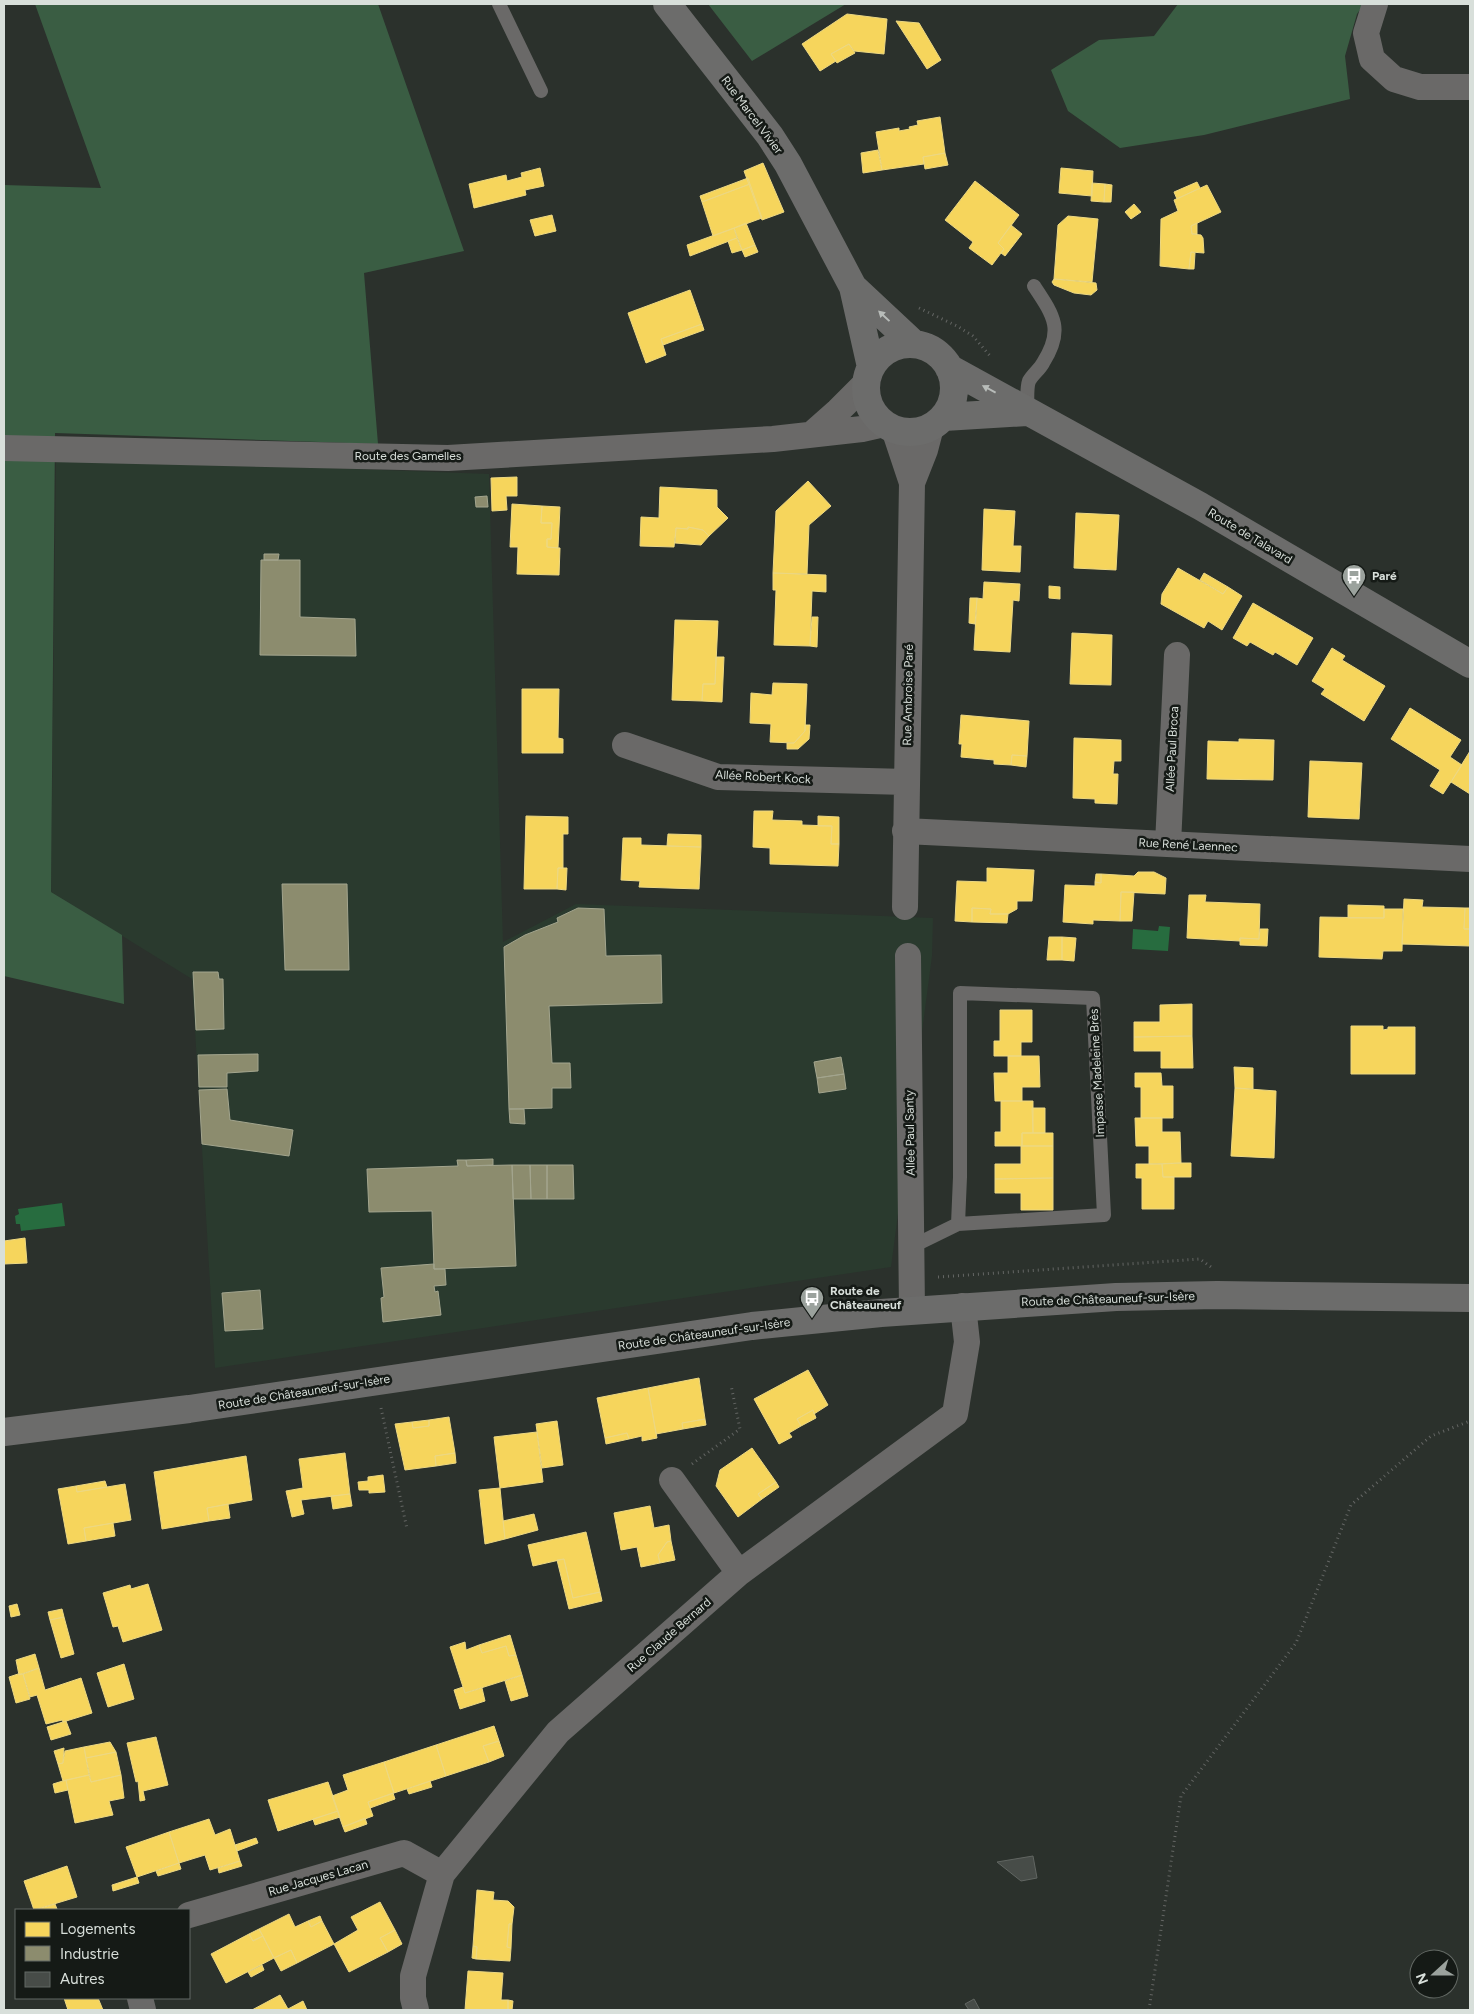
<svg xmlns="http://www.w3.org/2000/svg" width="1474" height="2014" font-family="Figtree,sans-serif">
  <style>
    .built { fill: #2a3a2e }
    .green { fill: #3a5d43 }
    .water { fill: #276c3f }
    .homes { fill: #f6d55c; stroke: #edd882 }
    .industry { fill: #8c8c6e; stroke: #a3a58e }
    .building { fill: #474c48; stroke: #616662 }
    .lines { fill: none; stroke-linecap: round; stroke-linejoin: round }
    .path { stroke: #646664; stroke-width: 3; stroke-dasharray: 1 4; stroke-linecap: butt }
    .lane { stroke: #6a6968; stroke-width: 14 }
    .street { stroke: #6a6968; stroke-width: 26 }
    .secondary { stroke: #6c6c6b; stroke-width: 28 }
    .oneway { fill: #b8bcb9 }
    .labels { text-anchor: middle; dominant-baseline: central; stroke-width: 5; stroke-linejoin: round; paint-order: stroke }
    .street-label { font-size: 12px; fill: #d8dfda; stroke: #151a16 }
    .poi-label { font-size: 12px; font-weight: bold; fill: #d8dfda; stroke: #151a16; text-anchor: start }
  </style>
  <rect width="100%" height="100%" fill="#2b312c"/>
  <path class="built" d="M56,458L489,474L503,942L576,904L933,918L932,956L891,1267L215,1368L192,979L51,892Z"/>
  <path class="green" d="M35,4H378L464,251L364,273L378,444L55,433L51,892L122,935L124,1004L4,976V185L101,188Z
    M708,4H846L752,61Z
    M1178,4H1364L1357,14L1345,56L1350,99L1204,135L1120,148L1068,111L1051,70L1099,40L1154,36Z"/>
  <path class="water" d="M1159,926L1170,927L1168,951L1132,949L1133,929L1158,931Z
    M62,1203L65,1226L21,1231L20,1224H16L15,1216L19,1214L18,1209Z"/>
  <path class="homes" d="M847,14L887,19L884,54L854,51L849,44L831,54L836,61L820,71L802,44Z
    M896,21L919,23L941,60L927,69Z
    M849,44L855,53L837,63L831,54Z
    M940,117L945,153L923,157L924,164L882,170L876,132L899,128V131L910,129L909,127L918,125L917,121Z
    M878,150L882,170L863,173L861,153Z
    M945,153L948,165L925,169L923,157Z
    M763,163L784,212L762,220L744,171Z
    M540,168L544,186L525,190L526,195L474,208L469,184L506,175L507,181L522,177L521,173Z
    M1061,168L1093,171L1092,196L1059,193Z
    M748,178L750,184L702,202L700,196Z
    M975,181L1019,215L998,243L1004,249L992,265L969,248L973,242L945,220Z
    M1197,182L1200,188L1177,199L1174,192Z
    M1092,183L1105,184L1104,202L1091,201Z
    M750,184L762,218L713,236L702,202Z
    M1105,184L1112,185L1111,202H1104Z
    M1207,185L1221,212L1191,226L1192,234L1201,235L1203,238L1204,253L1191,252L1189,269L1160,266L1161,219L1178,211L1174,200Z
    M1134,204L1141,212L1131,219L1125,212Z
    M552,215L556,231L535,236L530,220Z
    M1068,216L1098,219L1092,282L1054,279L1058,225Z
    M746,223L755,245L742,250L734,228Z
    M1197,223V234H1192L1191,226Z
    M1011,225L1022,234L1005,256L1001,253L1004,249L998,243Z
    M734,228L737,238L690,256L687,245Z
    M737,238L742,250L732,253L728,241Z
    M755,245L758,252L745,257L742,250Z
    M1191,252L1195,253L1194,269H1189Z
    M1054,279L1096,283L1097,290L1091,295L1074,293L1054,285L1052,282Z
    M690,290L702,324L661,339L666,355L646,363L628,313Z
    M702,324L704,330L663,345L661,339Z
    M517,477V496H506L507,510L492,511L491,478Z
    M808,481L831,506L809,525L807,574L773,573L776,511Z
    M660,487L717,490V507L728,518L709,536L703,530L688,527V529L676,528L674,547L640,546L641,517L659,518Z
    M512,504L542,506L541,523H552L551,539H547V547L560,548L559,575L517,574L518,547H510Z
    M542,506L560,507L558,548L547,547V539H551L552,523H541Z
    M984,509L1015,511L1013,546H1021L1020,572L982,570Z
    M1076,513L1119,515L1116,570L1074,568Z
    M688,527L703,530L709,536L701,545L675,543L676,528L688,529Z
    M1178,568L1223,594L1228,587L1242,596L1222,630L1208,621L1204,628L1161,604L1162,594Z
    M773,573L826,575V592L812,591L810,646L774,645L776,590H773Z
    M1204,573L1228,587L1223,594L1200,580Z
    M984,582L1020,584L1019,601L1013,600L1010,652L974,650L977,598L983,599Z
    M1049,586L1060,587V599L1049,598Z
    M970,598H977L975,624L969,623Z
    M1253,603L1313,638L1297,665L1275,652L1273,655L1250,642L1247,646L1233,638Z
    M812,617H818L817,647L810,646Z
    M675,620L718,621L715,684H703L702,701L672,700Z
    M1072,633L1112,635L1111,685L1070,684Z
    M1332,648L1345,656L1342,660L1385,686L1364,721L1321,694L1325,689L1312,681Z
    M716,657H724L722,702L702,701L703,684H715Z
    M773,683L807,684L805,731L794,743L770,742L771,724L750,723L751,693L772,695Z
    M522,689H559L558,738L563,739V753H522Z
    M1410,708L1461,740L1450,757L1462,765L1443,794L1430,786L1440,770L1391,739Z
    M961,715L1029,721L1027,756L1012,755L1011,765L994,764V760L961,757L962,744H959Z
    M805,725H810L809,739L798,749H787V743H794L805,731Z
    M1074,738L1121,740V761H1114L1113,774H1118L1117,804L1095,803V799L1073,798Z
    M1239,739L1274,740L1273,780L1207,779L1208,741L1239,742Z
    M1470,751V794L1451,782Z
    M1012,755L1027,756L1026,767L1011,765Z
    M1310,761L1362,763L1359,819L1308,817Z
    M754,811H773L772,820L802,821V825L832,826L831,844H839L838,866L770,864V848L753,847Z
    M526,816L568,817V834H563V868H558L557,889H524Z
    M818,816L839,817V844H831L832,826H818Z
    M668,834L701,835V847L667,846Z
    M623,838H641V845L701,847L699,889L639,887L640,881L621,880Z
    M558,868H567L566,890L557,889Z
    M987,868L1034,870L1032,901H1017V909L1008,914H990L991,909L972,908V922L955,921L957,881L987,882Z
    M1138,872H1154L1166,878L1165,894L1121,892L1120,921L1093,920V924L1063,922L1065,885L1095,886V882L1101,883V874L1134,876Z
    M1096,874H1101V883L1095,882Z
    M1121,892H1134L1132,921H1120Z
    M1189,895H1206L1205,902L1260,904L1259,939L1240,938V941L1187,938Z
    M1404,899L1423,900L1422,907L1465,908L1464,929H1470V946L1402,944Z
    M1348,905L1384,906V918H1348Z
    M972,908L991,909L990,914H1008L1007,923L972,922Z
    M1465,908H1470V929H1464Z
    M1384,909H1403L1402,951H1383L1382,959L1319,957L1320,917L1384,918Z
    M1260,929H1268L1267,946L1240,945V938L1259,939Z
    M1049,937H1062V960H1047Z
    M1062,937L1076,938L1074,961L1062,960Z
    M1192,1004V1036L1134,1037V1022H1160V1005Z
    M1000,1010H1032V1042H1021V1056H994V1041H1000Z
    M1351,1026H1383V1030L1388,1029V1027H1415V1074H1351Z
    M1192,1036L1193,1068H1161V1051H1134V1037Z
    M1008,1056H1039L1040,1087H1022V1101H995L994,1073H1008Z
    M1234,1067L1253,1068V1089L1235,1088Z
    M1135,1073H1161L1162,1086H1173V1118H1141V1087H1135Z
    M1235,1088L1276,1091L1274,1158L1231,1156Z
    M1001,1101H1033V1133H1022V1146H995V1132H1001Z
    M1032,1108H1045V1133H1033Z
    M1135,1118H1162V1132H1180L1181,1163L1149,1164V1146H1136Z
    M1022,1133H1053V1146H1022Z
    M1021,1146H1053V1178L995,1179V1164H1021Z
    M1181,1163H1191V1177H1163L1162,1164Z
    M1136,1164H1162L1163,1177H1174V1209H1142V1178H1136Z
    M1053,1178V1210H1021V1193H995V1179Z
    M25,1238L27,1263L4,1264V1241Z
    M808,1370L828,1405L814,1414L813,1410L797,1419L801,1426L789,1433L792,1437L779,1444L754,1399Z
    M699,1378L705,1419L682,1423L683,1429L656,1434L648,1388Z
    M648,1388L657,1438L642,1441V1436L629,1439L627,1433L605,1438L597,1398Z
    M813,1410L816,1418L801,1426L797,1419Z
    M449,1417L455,1453L435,1456L436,1466L405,1470L395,1424L412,1422L413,1428L429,1426V1420Z
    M705,1419L706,1425L683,1429L682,1423Z
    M429,1420V1426L413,1428L412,1422Z
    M557,1421L563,1465L542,1468L536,1424Z
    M537,1432L543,1482L500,1488L494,1437Z
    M627,1433L629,1439L606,1444L605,1438Z
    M752,1448L776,1482L758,1494L762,1499L738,1517L716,1486L720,1470Z
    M345,1453L350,1494L301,1500L304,1514L292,1517L286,1491L303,1488L299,1459Z
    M455,1453L456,1463L436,1466L435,1456Z
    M246,1456L252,1500L207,1508L209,1521L162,1529L154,1472Z
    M383,1475L385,1492L369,1493V1490H359L358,1482L368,1481V1477Z
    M105,1481L107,1487L77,1492L76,1486Z
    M776,1482L779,1487L762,1499L758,1494Z
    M125,1484L131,1520L84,1528L86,1541L68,1544L58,1489L76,1486L77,1492Z
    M500,1488L505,1539L485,1544L479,1490Z
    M350,1494L352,1506L333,1509L331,1496Z
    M228,1504L230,1518L209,1521L207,1508Z
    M650,1506L654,1528L669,1525L671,1541L667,1542L658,1555L660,1563L641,1567L637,1547L621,1550L614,1513Z
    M534,1514L538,1530L505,1539L503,1521Z
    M113,1523L115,1536L86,1541L84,1528Z
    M586,1532L600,1592L573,1598L564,1559L533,1566L528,1545Z
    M671,1541L675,1560L660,1563L658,1555L667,1542Z
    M564,1559L573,1598L600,1592L602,1601L569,1609L557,1560Z
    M148,1584L162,1630L123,1642L118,1626L113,1627L103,1593L130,1585L131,1589Z
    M17,1604L20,1615L11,1617L9,1606Z
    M62,1609L64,1617L50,1620L48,1612Z
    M64,1617L74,1654L61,1658L50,1620Z
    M510,1635L516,1655L509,1656L506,1646L482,1653L479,1645Z
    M465,1642L466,1650L479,1645L482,1653L506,1646L509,1656L516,1655L522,1675L465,1693L450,1647Z
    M35,1654L39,1668L19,1675L16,1660Z
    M124,1664L134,1699L108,1707L97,1673Z
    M39,1668L45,1690L81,1678L92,1713L63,1722L62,1720L46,1724L37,1695L30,1697L23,1674Z
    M18,1674H23L30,1699L16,1703L9,1677Z
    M522,1675L528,1696L511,1701L505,1681Z
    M463,1687L465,1693L482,1688L485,1701L460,1709L454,1690Z
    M66,1721L71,1734L51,1740L47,1727Z
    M494,1726L499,1741L483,1746L489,1762L446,1776L436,1745Z
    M156,1737L168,1785L143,1791L145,1800L140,1801L138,1781L136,1782L127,1743Z
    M499,1741L504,1756L489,1762L483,1746Z
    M110,1742L116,1752L86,1758L84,1747Z
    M436,1745L446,1776L394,1793L384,1762Z
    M84,1747L89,1775L63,1781L58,1764L63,1763L65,1751Z
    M64,1748L63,1763L58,1764L54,1751Z
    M116,1752L121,1775L91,1782L86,1758Z
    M384,1762L394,1793L368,1802L373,1816L343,1827L332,1796L348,1790L343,1775Z
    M89,1775L91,1782L121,1775L124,1798L109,1801L113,1815L75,1823L66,1780Z
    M66,1780L68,1790L55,1793L53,1784Z
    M430,1781L432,1787L409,1794L407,1789Z
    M328,1782L338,1811L278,1831L268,1800Z
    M393,1793L395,1799L370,1808L368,1802Z
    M338,1811L340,1817L315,1825L313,1819Z
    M365,1818L367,1824L345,1832L343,1827Z
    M209,1819L215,1835L230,1829L240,1861L210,1870L205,1855L179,1863L169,1832Z
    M169,1832L179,1863L137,1877L126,1847Z
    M256,1838L258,1843L237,1851L235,1845Z
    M240,1861L242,1866L219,1873L218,1868Z
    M179,1863L181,1869L158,1876L156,1871Z
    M67,1866L77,1897L34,1910L24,1881Z
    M137,1877L139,1883L113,1891L112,1885Z
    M477,1890L494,1892L493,1900L508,1901L514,1907L512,1924H509L507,1947L511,1948L510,1961L476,1959L477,1947L473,1946Z
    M380,1902L395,1930L380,1938L388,1952L349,1972L334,1944L358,1930L351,1917Z
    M55,1904L57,1909L35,1910Z
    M289,1914L295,1927L308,1921L311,1927L322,1921L334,1944L297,1963L291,1950L274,1958L259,1929Z
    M320,1916L322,1921L311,1927L308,1921Z
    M509,1924H512L511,1948L507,1947Z
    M259,1929L263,1936L253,1941L249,1934Z
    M395,1930L402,1944L388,1952L380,1938Z
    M249,1934L253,1941L263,1936L274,1958L226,1983L211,1954Z
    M473,1946L477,1947L476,1959L472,1958Z
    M291,1950L297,1963L281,1971L274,1958Z
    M262,1965L264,1970L251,1977L248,1972Z
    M468,1971L503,1973L501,2000H508V2010H465Z
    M280,1995L288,2009L303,2001L307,2010H252Z
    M64,1998H98L103,2010H68Z
    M508,2000L513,2001L512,2010H508Z"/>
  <path class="industry" d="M487,496L488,507H476L475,497Z
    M264,554H279L278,560H264Z
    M261,560H300V617L355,619L356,656L260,655Z
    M282,884H347L349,970H285Z
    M578,908L604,909L606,956L661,955L662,1003L549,1006L552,1063H570L571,1088H552V1108L509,1109L504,947L525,935L558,922L557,918Z
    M193,972H218L219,979H223L224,1029L196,1030Z
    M258,1054V1071L227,1073V1087H199L198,1055Z
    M841,1057L844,1074L817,1078L814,1062Z
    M844,1074L846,1089L819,1093L817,1078Z
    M227,1089L230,1120L293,1130L289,1156L202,1144L199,1090Z
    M509,1109H524L525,1124L510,1123Z
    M493,1159V1165L467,1166L466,1160Z
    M457,1160H466L467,1166L512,1165L516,1266L434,1269L432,1211L369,1212L367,1169L458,1166Z
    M512,1165H530L531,1199H513Z
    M530,1165H547V1199H531Z
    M547,1165H573L574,1199H547Z
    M434,1264V1269H445L446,1285L434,1286L435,1292L438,1291L441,1315L383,1322L381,1298L384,1297L381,1268Z
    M260,1290L263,1329L225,1331L222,1293Z"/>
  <path class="building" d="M1033,1856L1037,1878L1021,1881L997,1862Z
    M974,1999L980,2010H969L965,2004Z"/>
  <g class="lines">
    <path class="path" d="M919,308L957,326L973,336L991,357
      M938,1277L1200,1259L1211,1267
      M381,1408L407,1529
      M692,1464L740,1429L731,1385
      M1149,2010L1181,1796L1296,1643L1351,1505L1431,1436L1470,1421"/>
    <path class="lane" d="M499,4L541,91
      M1027,412C1028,403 1026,389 1029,381C1032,375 1040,369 1043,363C1064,330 1054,316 1034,286
      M911,1247L958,1224L1104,1215L1093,998L960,993V1177L958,1224"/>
    <path class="street" d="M1375,4L1366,33L1372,59L1394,79L1420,87H1470
      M894,429L912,483L905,907
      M812,434L838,411L867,382
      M4,448L448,458L773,439L862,429L884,424
      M912,483L925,450L931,427
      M625,745L718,777L907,782
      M905,831L1470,859
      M1168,844L1177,655
      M908,956L912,1310
      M672,1480L739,1573
      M189,1915L404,1853L442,1874
      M140,1998L143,2010
      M416,2010L413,1998V1976L442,1874L558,1732L739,1573L955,1414L967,1342L963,1306"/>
    <path class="secondary" d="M667,4L770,136L788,164L853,287L871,367
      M853,287L914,344
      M866 388a44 44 0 1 1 88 0a44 44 0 1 1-88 0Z
      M949,368L1200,506L1470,664
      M944,417L1027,412
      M4,1432L189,1409L752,1326L881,1313L1116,1297L1217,1295L1470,1298"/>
  </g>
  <defs><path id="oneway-solid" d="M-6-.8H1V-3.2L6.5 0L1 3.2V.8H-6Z" transform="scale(1.25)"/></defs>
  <g class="oneway">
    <use href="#oneway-solid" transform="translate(884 316) rotate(-137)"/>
    <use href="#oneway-solid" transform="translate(989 389) rotate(-152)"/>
  </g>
  <defs>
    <g id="bus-pin" transform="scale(1.25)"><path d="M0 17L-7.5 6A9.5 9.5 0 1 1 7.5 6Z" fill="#9ba29d" stroke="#151a16"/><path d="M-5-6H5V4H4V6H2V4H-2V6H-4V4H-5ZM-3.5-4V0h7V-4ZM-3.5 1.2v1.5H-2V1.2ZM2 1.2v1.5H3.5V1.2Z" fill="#fff"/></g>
  </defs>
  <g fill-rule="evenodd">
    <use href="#bus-pin" x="1354" y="576"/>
    <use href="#bus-pin" x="812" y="1298"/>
  </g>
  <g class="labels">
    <g class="street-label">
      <text transform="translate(752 115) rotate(53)">Rue Marcel Vivier</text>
      <text x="408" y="456">Route des Gamelles</text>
      <text transform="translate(1250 536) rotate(31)">Route de Talavard</text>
      <text transform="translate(908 695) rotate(-89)">Rue Ambroise Paré</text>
      <text transform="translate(1172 749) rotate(-87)">Allée Paul Broca</text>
      <text transform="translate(763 777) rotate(3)">Allée Robert Kock</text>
      <text transform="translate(1188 845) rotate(3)">Rue René Laennec</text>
      <text transform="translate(1097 1073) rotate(-93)">Impasse Madeleine Brès</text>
      <text transform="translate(910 1133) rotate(-91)">Allée Paul Santy</text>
      <text transform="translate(1108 1299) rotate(-2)">Route de Châteauneuf-sur-Isère</text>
      <text transform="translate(704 1334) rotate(-8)">Route de Châteauneuf-sur-Isère</text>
      <text transform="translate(304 1392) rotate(-9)">Route de Châteauneuf-sur-Isère</text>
      <text transform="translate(669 1635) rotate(-41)">Rue Claude Bernard</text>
      <text transform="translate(318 1878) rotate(-16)">Rue Jacques Lacan</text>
    </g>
    <g class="poi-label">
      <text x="1372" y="576">Paré</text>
      <text x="830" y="1291">Route de<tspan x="830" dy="14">Châteauneuf</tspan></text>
    </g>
  </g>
  <rect width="1474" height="2014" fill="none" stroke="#d8dfda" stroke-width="10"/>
  <rect x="15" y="1909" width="175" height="90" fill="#151a16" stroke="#636964"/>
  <rect x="25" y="1922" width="25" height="15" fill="#f6d55c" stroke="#636964"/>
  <text x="60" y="1934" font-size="15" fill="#d8dfda">Logements</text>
  <rect x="25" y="1946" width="25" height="15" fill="#8c8c6e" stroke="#636964"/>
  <text x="60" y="1959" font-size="15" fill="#d8dfda">Industrie</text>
  <rect x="25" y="1972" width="25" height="15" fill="#474c48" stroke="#636964"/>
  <text x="60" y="1984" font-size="15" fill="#d8dfda">Autres</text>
  <g transform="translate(1434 1974) rotate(249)"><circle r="24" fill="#151a16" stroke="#636964"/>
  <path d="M0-4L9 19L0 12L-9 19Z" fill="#9ba29d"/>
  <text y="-8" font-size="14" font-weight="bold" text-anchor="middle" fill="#d8dfda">N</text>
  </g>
</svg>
